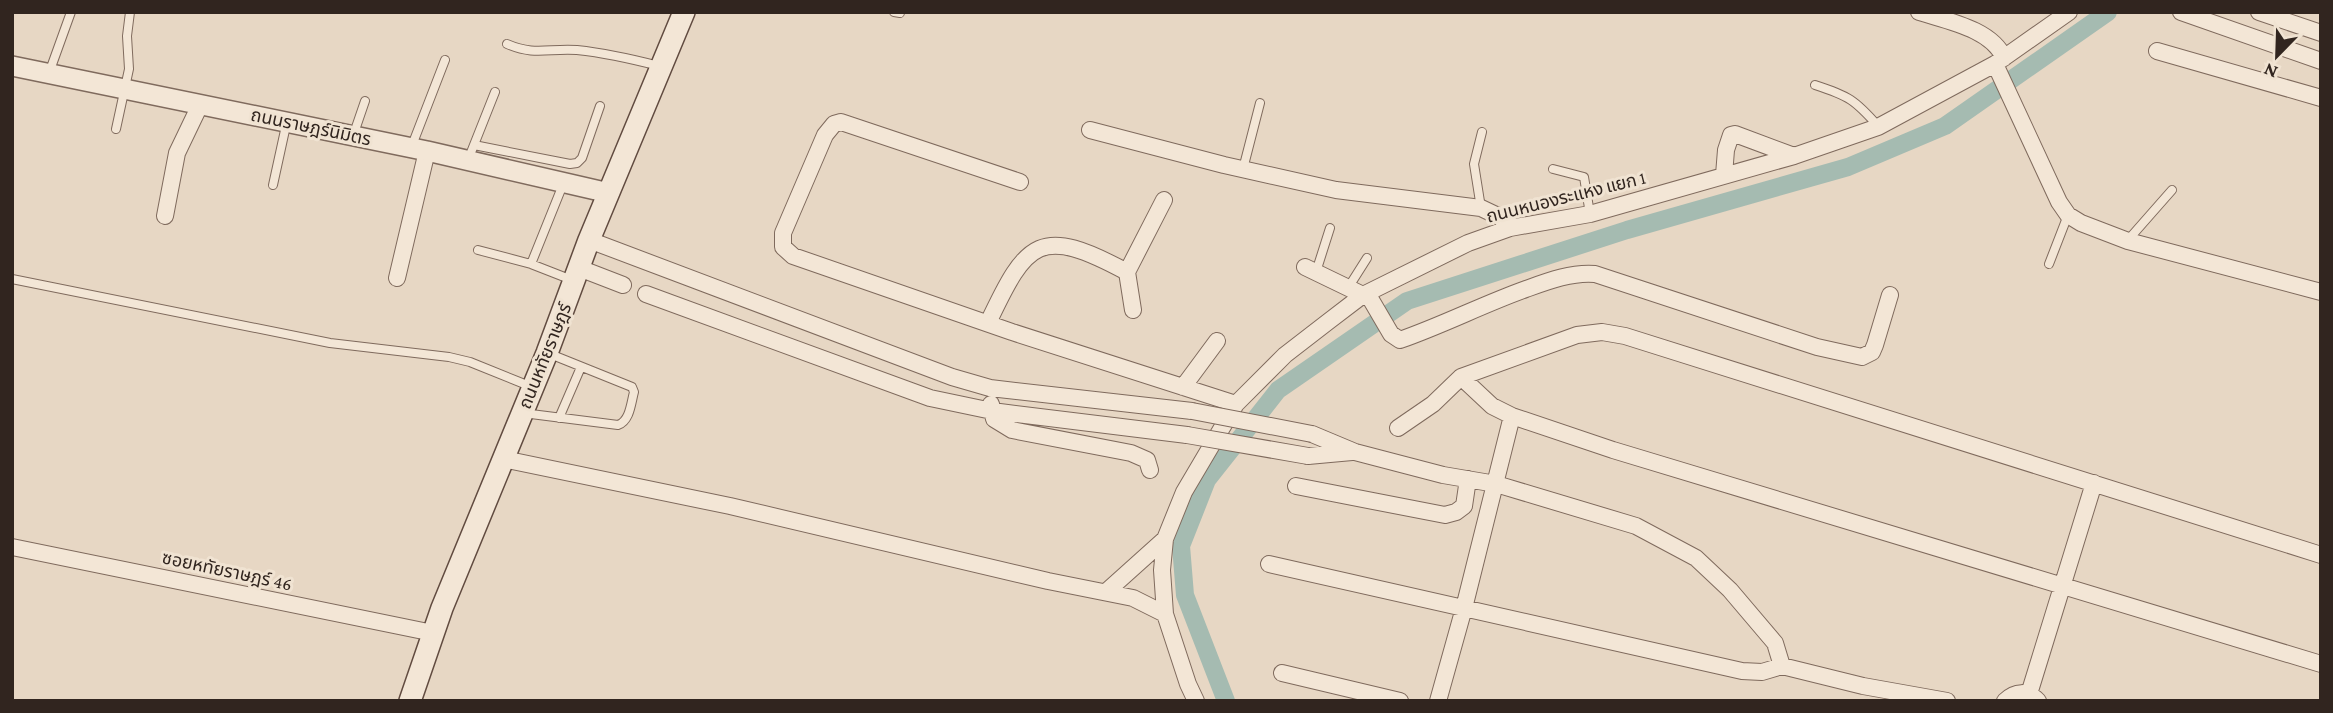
<svg xmlns="http://www.w3.org/2000/svg" width="2333" height="713" font-family="'Crimson Pro','Noto Sans Thai',serif">
  <style>
    .lines { fill: none; stroke-linecap: round; stroke-linejoin: round }
    .canal { stroke: #a5bbb1; stroke-width: 18 }
    .service-casing { stroke: #7f6a5d; stroke-width: 10 }
    .minor-casing { stroke: #7f6a5d; stroke-width: 18 }
    .tertiary-casing { stroke: #7f6a5d; stroke-width: 22 }
    .secondary-casing { stroke: #614b40; stroke-width: 24 }
    .service { stroke: #f3e6d6; stroke-width: 8 }
    .minor { stroke: #f3e6d6; stroke-width: 16 }
    .tertiary { stroke: #f3e6d6; stroke-width: 19 }
    .secondary { stroke: #f3e6d6; stroke-width: 21 }
    .minor-bridge-casing { stroke: #7f6a5d; stroke-width: 18; stroke-linecap: butt }
    .minor-bridge { stroke: #f3e6d6; stroke-width: 16 }
    .labels { text-anchor: middle; dominant-baseline: central; stroke-width: 6; stroke-linejoin: round; paint-order: stroke }
    .street-label { font-size: 18px; fill: #31251f; stroke: #f0e3d2 }
  </style>
  <rect width="100%" height="100%" fill="#e7d7c4"/>
  <g class="lines">
    <path class="canal" d="M1226,701L1185,595L1181,546L1207,480L1278,390L1407,301L1627,230L1848,167L1945,126L2108,12"/>
    <g class="service-casing">
      <path id="service" d="M894,12L900,13
        M507,44C535,56 548,48 577,50C605,53 632,59 659,66
        M49,73L71,12
        M1815,85C1849,96 1855,100 1878,126
        M116,129L129,69L127,36L130,12
        M353,136L365,101
        M474,145L570,164L577,163L582,158L600,106
        M411,148L445,60
        M468,160L495,92
        M1243,169L1260,103
        M1553,169L1584,177L1590,214
        M273,185L287,121
        M1481,208L1474,164L1482,132
        M2128,240L2172,190
        M478,250L531,264L572,280
        M531,264L564,182
        M2049,264L2068,215
        M1316,272L1330,228
        M12,279L330,343L449,357L470,362L532,387
        M1348,288L1367,258
        M523,413L618,425C630,421 631,403 634,392L632,387L550,354
        M559,418L581,367"/>
    </g>
    <g class="minor-casing">
      <path id="minor" d="M1919,12C1947,21 1992,29 2004,58
        M2181,12L2321,61
        M2259,12L2321,33
        M2157,51L2321,98
        M1995,64L2059,202L2068,215L2081,223L2128,241L2321,292
        M1090,130L1224,165L1336,190L1481,208L1500,217L1510,228
        M1724,175L1726,150L1731,135L1735,134L1794,156
        M1020,182L841,122L834,124L825,135L783,233V247L793,256L1012,332L1236,404
        M165,216L177,153L200,105
        M589,240L952,377L990,388L1192,411
        M1305,267L1363,295
        M579,268L623,285
        M1127,272L1133,310
        M397,278L427,151
        M1367,293L1391,334L1400,340C1443,325 1484,304 1526,289C1548,281 1572,272 1595,274L1817,347L1862,357L1872,352L1875,345L1890,295
        M646,294L930,398L992,411L1187,435
        M988,323C1027,240 1040,225 1127,272L1164,200
        M1183,387L1217,341
        M991,404L994,419L1012,430L1131,453L1147,460L1150,470
        M1398,428L1433,404L1461,377
        M1312,434L1355,452L1443,475L1496,484L1636,526L1696,558L1730,590L1775,643L1782,666L1863,686L1947,701
        M1308,456L1352,452
        M503,459L730,506L1048,581L1133,598L1165,614
        M1296,486L1445,515L1456,512L1464,506L1468,479
        M12,547L433,633
        M2321,555L1625,336L1602,332L1577,335L1461,377L1492,406L1512,416L1613,450L2321,664
        M1269,564L1742,671L1762,672L1782,666
        M1106,592L1165,539
        M1282,673L1400,701
        M2029,694L2094,483
        M1196,701L1188,684L1165,614L1162,570L1165,539L1184,492L1236,404L1285,355L1329,321L1363,295L1468,243L1510,228L1590,214L1794,156L1878,127L1995,64L2069,12
        M1438,701L1464,608L1512,416
        M2005,701C2015,691 2028,690 2038,701"/>
    </g>
    <g class="tertiary-casing">
      <path id="tertiary" d="M12,66L427,151L609,193"/>
    </g>
    <g class="secondary-casing">
      <path id="secondary" d="M410,701L442,608L547,353L589,240L684,12"/>
    </g>
    <use href="#service" class="service"/>
    <use href="#minor" class="minor"/>
    <use href="#tertiary" class="tertiary"/>
    <use href="#secondary" class="secondary"/>
    <g class="minor-bridge-casing">
      <path id="minor-bridge" d="M1192,411L1312,434
        M1187,435L1308,456"/>
    </g>
    <use href="#minor-bridge" class="minor-bridge"/>
  </g>
  <g class="labels">
    <g class="street-label">
      <text transform="translate(311 127) rotate(12)">ถนนราษฎร์นิมิตร</text>
      <text transform="translate(1566 197) rotate(-14)">ถนนหนองระแหง แยก 1</text>
      <text transform="translate(545 356) rotate(-68)">ถนนหทัยราษฎร์</text>
      <text transform="translate(227 571) rotate(12)">ซอยหทัยราษฎร์ 46</text>
    </g>
  </g>
  <rect width="2333" height="713" fill="none" stroke="#31251f" stroke-width="28"/>
  <g transform="translate(2277 56) rotate(203)" stroke="#f0e3d2" stroke-width="5" paint-order="stroke">
  <path d="M0-5L12 26L0 18L-12 26Z" fill="#31251f"/>
  <text y="-10" font-size="19" font-weight="bold" text-anchor="middle" fill="#31251f">N</text>
  </g>
</svg>
